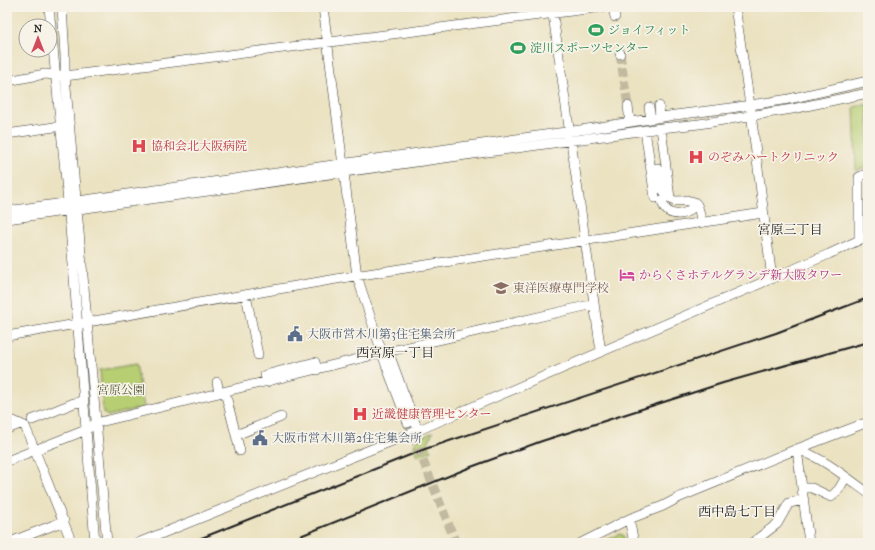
<svg xmlns="http://www.w3.org/2000/svg" width="875" height="550" font-family="'IM FELL French Canon','Noto Serif JP',serif">
  <style>
    .green { fill: #b7ce73; stroke: #6a7548 }
    .lines { fill: none; stroke-linecap: round; stroke-linejoin: round }
    .minor-tunnel { stroke: #c2baa0; stroke-width: 9; stroke-dasharray: 9 4.5; stroke-linecap: butt }
    .minor-casing { stroke: #3b3a35; stroke-width: 10 }
    .minor { stroke: #fff; stroke-width: 9 }
    .rail { stroke: #1c1c1c; stroke-width: 2 }
    .labels { text-anchor: middle; dominant-baseline: central; stroke-width: 3.5; stroke-linejoin: round; paint-order: stroke }
    .leisure-label { font-size: 12px; fill: #27864d; stroke: #f7f3e8; text-anchor: start }
    .health-label { font-size: 12px; fill: #be3a42; stroke: #f7f3e8; text-anchor: start }
    .hotel-label { font-size: 12px; fill: #b23c85; stroke: #f7f3e8; text-anchor: start }
    .education-label { font-size: 12px; fill: #785e54; stroke: #f7f3e8; text-anchor: start }
    .service-label { font-size: 12px; fill: #4e5e75; stroke: #f7f3e8; text-anchor: start }
    .park-label { font-size: 12px; fill: #525a3a; stroke: #f7f3e8 }
    .neighbourhood-label { font-size: 13px; fill: #1c1c1c; stroke: #f7f3e8 }
  </style>
  <rect width="100%" height="100%" fill="#f7f3e8"/>
  <filter id="ink" filterUnits="userSpaceOnUse"><feTurbulence type="fractalNoise" baseFrequency=".025" numOctaves="2"/><feDisplacementMap in="SourceGraphic" scale="8" xChannelSelector="R" yChannelSelector="G"/><feConvolveMatrix kernelMatrix="1 2 1 2 8 2 1 2 1" color-interpolation-filters="sRGB"/></filter>
  <filter id="wash" filterUnits="userSpaceOnUse"><feTurbulence type="fractalNoise" baseFrequency=".012" numOctaves="4" result="noise"/><feDisplacementMap in="SourceGraphic" scale="16" xChannelSelector="R" yChannelSelector="G"/><feGaussianBlur stdDeviation="0.9" result="paint"/><feColorMatrix in="noise" values="0 0 0 0 0 0 0 0 0 0 0 0 0 0 0 0 0 1.4 0 .05"/><feComposite in="paint" operator="in"/></filter>
  <g filter="url(#wash)">
    <rect width="100%" height="100%" fill="#ebe2c1"/>
    <path class="green" d="M868,104V166L856,171L854,107Z
      M136,364L144,407L108,416L103,413L100,370Z
      M433,432L428,443L431,451L418,456L414,446L417,439Z
      M619,534L623,535L625,543H602Z"/>
  </g>
  <g filter="url(#ink)">
    <g class="lines">
      <path class="minor-tunnel" d="M620,54L628,106
        M408,423L456,543"/>
      <g class="minor-casing">
        <path id="minor" d="M49,7L68,202L95,543
          M62,7L65,56V76L107,543
          M323,7L357,276L386,365L408,423
          M613,7L615,17
          M735,7L750,105L772,279
          M552,8L600,345L602,351
          M620,53V54
          M7,81L45,74L65,76L603,7
          M628,106L630,122
          M659,106L660,117
          M649,107L651,119
          M661,128L670,198L674,201C696,201 698,197 701,222
          M645,130L655,198
          M7,134L61,126
          M657,168L661,188L670,198
          M662,200C664,215 680,218 691,209L692,204L687,200
          M7,211L587,129L675,115L731,108L789,99L868,81
          M7,219L661,128L699,124L792,109L868,93
          M859,240V177L868,173
          M246,295L258,355
          M7,336L348,277L763,213
          M382,353L391,359L401,386L418,430
          M217,382L219,393
          M267,382L265,375L315,362L317,370
          M225,392L240,451
          M7,418L25,426L72,543
          M32,420L74,403L83,402
          M7,429L20,424
          M236,435L281,417
          M797,449L809,543
          M797,449C823,458 846,477 868,493
          M7,461L86,430L96,423L382,353L594,304
          M802,488H812L831,497L839,489L846,477
          M629,519L634,543
          M8,543L64,521
          M138,543L407,435L829,254L868,236
          M581,543L629,519L663,506L680,497L797,449L868,422
          M752,543L777,524L789,503L804,500"/>
      </g>
      <use href="#minor" class="minor"/>
      <path class="rail" d="M189,543L425,449L776,333L868,298
        M283,543L471,467L542,441L723,383L868,342"/>
    </g>
  </g>
  <defs>
    <g id="stadium-bare" transform="scale(1.2)"><path d="M0-5a6.5 5 0 1 0 0 10a6.5 5 0 1 0 0-10ZM-3.5-1.8h7v3.6h-7Z" fill="#2e9e5b" stroke="#f7f3e8" stroke-width="2.5" paint-order="stroke"/></g>
    <g id="hospital-bare" transform="scale(1.2)"><path d="M-5-5h3v3.5h4V-5h3V5h-3V1.5h-4V5h-3Z" fill="#e0444e" stroke="#f7f3e8" stroke-width="2.5" paint-order="stroke"/></g>
    <g id="hotel-bare" transform="scale(1.2)"><path d="M-6-4.5h1.5V1H6V5H4.5V3h-9V5H-6ZM-4 0a1.8 1.8 0 1 1 3.6 0ZM.5 0V-2.5h3Q6-2.5 6 0Z" fill="#d1479c" stroke="#f7f3e8" stroke-width="2.5" paint-order="stroke"/></g>
    <g id="university-bare" transform="scale(1.2)"><path d="M0-5L7-2L0 1L-7-2ZM-4 1L0 2.5L4 1V4Q0 6-4 4Z" fill="#8d6e63" stroke="#f7f3e8" stroke-width="2.5" paint-order="stroke"/></g>
    <g id="civic-bare" transform="scale(1.2)"><path d="M-.6-6.5H3V-4.5H.6V-3L4-1V1h2V6H-6V1h2V-1L-.6-3ZM-1.2 2.5V6h2.4V2.5Z" fill="#5c6f8a" stroke="#f7f3e8" stroke-width="2.5" paint-order="stroke"/></g>
  </defs>
  <g fill-rule="evenodd">
    <use href="#stadium-bare" x="596" y="30"/>
    <use href="#stadium-bare" x="518" y="48"/>
    <use href="#hospital-bare" x="139" y="146"/>
    <use href="#hospital-bare" x="696" y="157"/>
    <use href="#hotel-bare" x="627" y="275"/>
    <use href="#university-bare" x="501" y="288"/>
    <use href="#civic-bare" x="295" y="334"/>
    <use href="#hospital-bare" x="360" y="414"/>
    <use href="#civic-bare" x="260" y="438"/>
  </g>
  <g class="labels">
    <g class="leisure-label">
      <text x="608" y="30">ジョイフィット</text>
      <text x="530" y="48">淀川スポーツセンター</text>
    </g>
    <g class="health-label">
      <text x="151" y="146">協和会北大阪病院</text>
      <text x="708" y="157">のぞみハートクリニック</text>
      <text x="372" y="414">近畿健康管理センター</text>
    </g>
    <g class="hotel-label">
      <text x="639" y="275">からくさホテルグランデ新大阪タワー</text>
    </g>
    <g class="education-label">
      <text x="513" y="288">東洋医療専門学校</text>
    </g>
    <g class="service-label">
      <text x="307" y="334">大阪市営木川第3住宅集会所</text>
      <text x="272" y="438">大阪市営木川第2住宅集会所</text>
    </g>
    <g class="park-label">
      <text x="121" y="390">宮原公園</text>
    </g>
    <g class="neighbourhood-label">
      <text x="790" y="229">宮原三丁目</text>
      <text x="395" y="352">西宮原一丁目</text>
      <text x="737" y="511">西中島七丁目</text>
    </g>
  </g>
  <rect width="875" height="550" fill="none" stroke="#f7f3e8" stroke-width="24"/>
  <g transform="translate(38 38)"><circle r="19" fill="#f7f3e8" stroke="#9f9d96"/>
  <path d="M0-3L7 15L0 10L-7 15Z" fill="#d1495b"/>
  <text y="-6" font-size="11" font-weight="bold" text-anchor="middle" fill="#1c1c1c">N</text>
  </g>
</svg>
